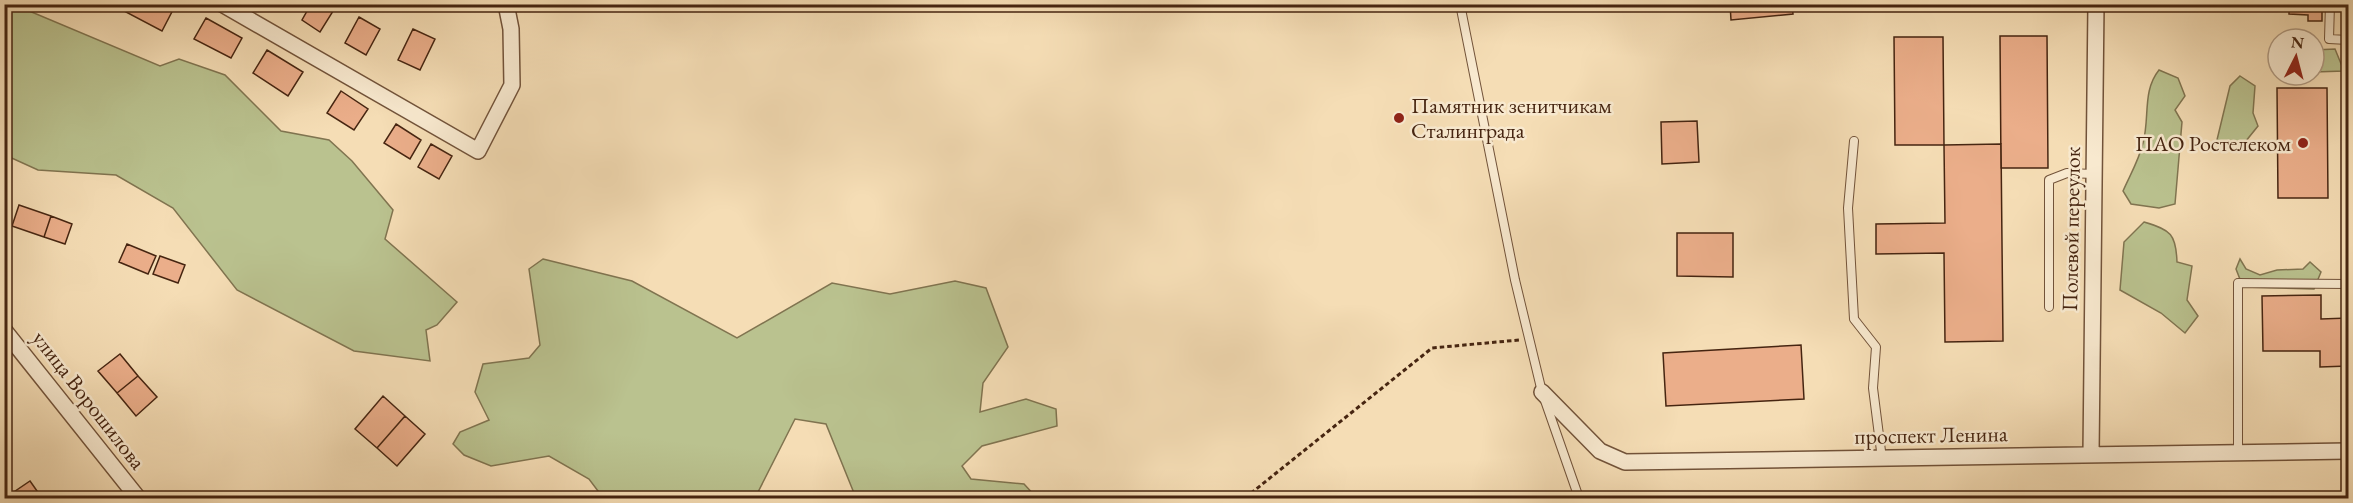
<svg xmlns="http://www.w3.org/2000/svg" width="2353" height="503" font-family="'EB Garamond',serif">
  <style>
    .green { fill: #bac28f; stroke: #807450; stroke-width: 1.5 }
    .building { fill: #ebae8a; stroke: #462511; stroke-width: 1.5 }
    .lines { fill: none; stroke-linecap: round; stroke-linejoin: round }
    .service-casing { stroke: #72533a; stroke-width: 10 }
    .minor-casing { stroke: #72533a; stroke-width: 18 }
    .path { stroke: #462511; stroke-width: 3; stroke-dasharray: 4.5 3; stroke-linecap: butt }
    .service { stroke: #f8e9cf; stroke-width: 8 }
    .minor { stroke: #f8e9cf; stroke-width: 15 }
    .poi-dot { fill: #8f2418; stroke: #f8e9cf; stroke-width: 2 }
    .labels { text-anchor: middle; dominant-baseline: central; stroke-width: 5; stroke-linejoin: round; paint-order: stroke }
    .poi-label { font-size: 22px; fill: #462511; stroke: #f8e9cf; text-anchor: start }
    .street-label { font-size: 22px; fill: #462511; stroke: #f8e9cf }
  </style>
  <rect width="100%" height="100%" fill="#f5ddb5"/>
  <filter id="stains"><feTurbulence type="fractalNoise" baseFrequency=".00333" numOctaves="4"/><feColorMatrix values="0 0 0 0 .2 0 0 0 0 .09 0 0 0 0 .02 0 0 0 .5 -.17"/></filter>
  <radialGradient id="worn" r=".72"><stop offset=".6" stop-color="#630" stop-opacity="0"/><stop offset="1" stop-color="#630" stop-opacity=".3"/></radialGradient>
  <path class="green" d="M5,4L15,5L160,66L179,59L225,75L281,131L329,140L352,161L393,210L385,239L457,302L437,325L426,330L430,361L354,351L237,290L173,208L116,175L38,170L5,155Z
    M2335,49L2344,71L2314,72V50Z
    M2159,70L2178,78L2185,96L2175,110L2182,122L2175,204L2159,208L2131,204L2123,191C2130,175 2139,160 2143,143C2150,118 2142,91 2159,70Z
    M2240,76L2255,86L2253,113L2258,126L2237,152L2216,144L2230,86Z
    M2144,222C2171,230 2176,234 2177,262L2192,266L2187,300L2198,316L2185,333L2161,313L2120,290L2124,242Z
    M543,259L632,281L737,338L832,283L890,294L955,281L986,288L1008,347L983,383L980,412L1026,399L1056,409L1057,426L982,446L962,466L971,479L1024,484L1036,497L856,498L826,424L795,419L755,498H597L598,491L589,479L549,456L491,466L464,455L453,444L460,432L489,420L475,392L483,364L529,358L540,345L529,269Z
    M2240,259L2246,269L2260,275L2277,270L2303,269L2310,262L2321,272L2314,289L2243,287L2236,269Z"/>
  <path class="building" d="M128,4H176L162,31L124,11Z
    M311,4H330L335,8L320,32L302,20Z
    M1730,4H1792L1793,14L1731,20Z
    M2284,4H2322V21H2308V15L2289,14V7H2284Z
    M359,17L380,29L366,55L345,43Z
    M206,18L242,38L231,58L194,39Z
    M413,29L435,39L420,70L398,60Z
    M2000,36H2047L2048,168H2001Z
    M1894,37H1943L1944,145H1895Z
    M267,50L303,72L288,96L253,73Z
    M2277,88H2327L2328,198H2278Z
    M341,91L368,109L354,130L327,113Z
    M1697,121L1699,162L1662,164L1661,122Z
    M396,124L421,140L410,159L384,143Z
    M431,144L452,156L439,179L418,167Z
    M2001,144L2003,341L1945,342L1944,253L1876,254V224L1945,223L1944,145Z
    M19,205L51,216L44,237L12,226Z
    M51,216L72,224L65,244L44,237Z
    M1677,233H1733V277L1677,276Z
    M127,244L156,256L148,274L119,262Z
    M160,256L185,265L178,283L153,274Z
    M2321,295V319L2348,318V366L2320,367V351H2263L2262,296Z
    M1801,345L1804,399L1666,406L1663,353Z
    M120,354L138,376L117,393L98,371Z
    M138,376L157,397L136,416L117,393Z
    M383,396L405,416L377,448L355,429Z
    M405,416L425,434L397,466L377,448Z
    M30,481L42,498H5Z"/>
  <g class="lines">
    <g class="service-casing">
      <path id="service" d="M1460,4L1515,280L1542,392L1579,498
        M2330,4L2329,39L2348,40
        M1854,141L1848,208L1854,319L1876,347L1873,388L1882,459
        M2049,307V180L2067,173L2094,174
        M2238,452V283L2348,284"/>
    </g>
    <g class="minor-casing">
      <path id="minor" d="M222,4L478,151L512,85L511,29L506,4
        M4,330L138,498
        M1542,392L1600,451L1625,462L2348,451
        M2091,454L2096,4"/>
    </g>
    <path class="path" d="M1245,498L1432,348L1519,340"/>
    <use href="#service" class="service"/>
    <use href="#minor" class="minor"/>
  </g>
  <g class="poi-dot">
    <circle cx="1399" cy="118" r="6"/>
    <circle cx="2303" cy="143" r="6"/>
  </g>
  <g class="labels">
    <g class="poi-label">
      <text x="1411" y="105">Памятник зенитчикам<tspan x="1411" dy="25">Сталинграда</tspan></text>
      <text x="2291" y="143" text-anchor="end">ПАО Ростелеком</text>
    </g>
    <g class="street-label">
      <text transform="translate(2071 229) rotate(-89)">Полевой переулок</text>
      <text transform="translate(89 400) rotate(52)">улица Ворошилова</text>
      <text transform="translate(1931 435) rotate(-1)">проспект Ленина</text>
    </g>
  </g>
  <rect width="2353" height="503" fill="none" stroke="#f5ddb5" stroke-width="24"/>
  <rect x="6" y="6" width="2341" height="491" fill="none" stroke="#462511" stroke-width="3"/>
  <rect x="12" y="12" width="2329" height="479" fill="none" stroke="#462511" stroke-width="1.5"/>
  <g transform="translate(2296 57) rotate(6)"><circle r="28" fill="#f8e9cf" stroke="#b19b83" stroke-width="1.5"/>
  <path d="M0-4.5L10 22L0 15L-10 22Z" fill="#8f2418"/>
  <text y="-9" font-size="16" font-weight="bold" text-anchor="middle" fill="#462511">N</text>
  </g>
  <rect width="100%" height="100%" filter="url(#stains)"/>
  <rect width="100%" height="100%" fill="url(#worn)"/>
</svg>
